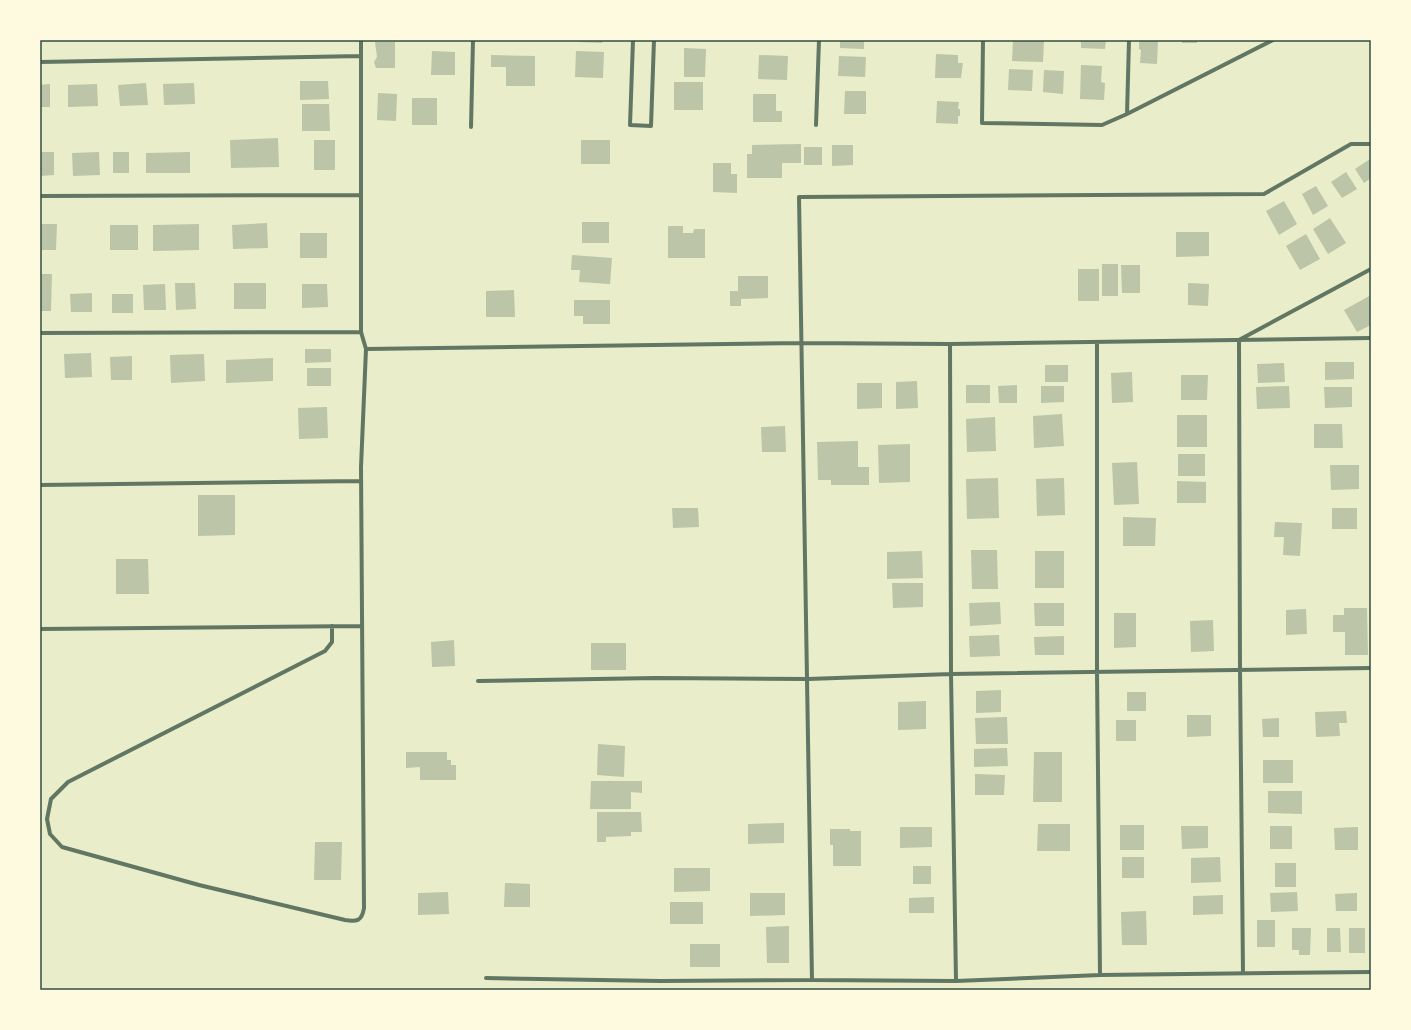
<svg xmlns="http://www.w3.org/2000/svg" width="1411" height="1030" font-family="Ubuntu,sans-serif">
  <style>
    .building { fill: #bcc5a7 }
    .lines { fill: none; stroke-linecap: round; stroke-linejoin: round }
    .minor { stroke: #617663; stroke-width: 4 }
    .neatline { fill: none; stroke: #344e41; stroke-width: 1.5 }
  </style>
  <rect width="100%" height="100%" fill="#e9edc9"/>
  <path class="building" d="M579,40H603L602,43L579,42Z
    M840,40H864V49L840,48Z
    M1013,40H1044L1043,62L1012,61Z
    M1081,40H1106L1105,49L1081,48Z
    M1139,40H1158L1157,64L1140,63L1141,50L1139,49Z
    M1182,40H1197V43H1182Z
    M375,42H395V68H376L374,62L377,57Z
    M684,48L706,49L705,77H684Z
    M432,51L455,52V75H431Z
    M576,51L604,52L603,78L575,77Z
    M936,54L958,55V63H963L961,78H935Z
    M491,55L535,56V86H506V67H491Z
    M759,55L788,56L787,80L758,79Z
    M839,56L866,57L865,77L838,76Z
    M1081,65L1102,66L1101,82L1105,83L1104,100L1080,99Z
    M1009,69L1033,70L1032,91L1008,90Z
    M1044,70L1064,71L1063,94L1043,92Z
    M300,81H328L329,99L300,100Z
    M674,82H703V110H674Z
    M146,83L148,105L120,106L118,85Z
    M194,83L195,104L164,105L163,84Z
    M50,84V107H40V85Z
    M97,84L98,106L68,107V85Z
    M845,91H866V114H844Z
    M378,93L397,94L396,121L377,120Z
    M753,94H776V111H782V122H753Z
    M412,98H437V125H412Z
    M937,101L959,102L958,109H960V116H958V124L936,123Z
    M302,104H329L330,131H302Z
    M278,138L279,167L231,168L230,140Z
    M314,140H335V170H314Z
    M581,140H610V164H581Z
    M801,144V163H782V178H747V154H752V145Z
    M832,145H853V165L832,166Z
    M804,147H822V165H804Z
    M40,152H54V175L40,176Z
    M99,152L100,175L73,176L72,153Z
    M113,152H129V173H113Z
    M190,152V173H146V153Z
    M1370,159L1371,178L1364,183L1355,169Z
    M713,163H731V174H737V193L713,192Z
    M1346,172L1357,189L1342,198L1331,182Z
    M1316,186L1328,206L1313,215L1302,194Z
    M1284,201L1297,224L1279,235L1266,211Z
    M1330,218L1346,243L1328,254L1313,229Z
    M582,222H609V243H582Z
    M267,223L268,248L233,249L232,225Z
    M40,224H57L56,250H40Z
    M199,224V250L153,251V225Z
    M110,225H138V250H110Z
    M668,226H683V233H693L694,229H705V258H668Z
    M1176,232H1209V256L1176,257Z
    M300,233H327V258H300Z
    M1306,234L1320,259L1300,270L1286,246Z
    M572,255L612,258L610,284L579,282L580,270H571Z
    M1102,264H1118V296H1102Z
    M1121,265H1140V293H1122Z
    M1078,269H1099V301H1078Z
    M40,274H52L51,311H40Z
    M738,276H768V298L741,299V306H730V291H738Z
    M175,283H195L196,309L176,310Z
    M234,283H266V309H234Z
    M1188,283L1209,284L1208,306L1188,305Z
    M165,284L166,310H144L143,285Z
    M302,284H327L328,307L302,308Z
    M514,290L515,317H486V291Z
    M92,293V312H71L70,294Z
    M112,294H133V313H112Z
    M1371,295V325L1357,332L1344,310Z
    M574,300H610V324H583V316H574Z
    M305,349H331V362L305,363Z
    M91,353L92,377L65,378L64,354Z
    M204,354L205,381L171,383L170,355Z
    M132,356V380H111L110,357Z
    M273,358V381L226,383V360Z
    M1325,362H1354V379L1325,380Z
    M1284,363L1285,382L1258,383L1257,364Z
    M1045,365H1068V382H1045Z
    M307,368H331V386H307Z
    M1132,372L1133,402L1112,403L1111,373Z
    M1181,375H1208L1207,400H1181Z
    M917,381L918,408L896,409V382Z
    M857,383H882V408L857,409Z
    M966,385H990V403H966Z
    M1017,385V403H999L998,386Z
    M1041,386H1064V402L1041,403Z
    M1289,386L1290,408L1257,409L1256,387Z
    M1324,387H1352V407L1325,408Z
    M327,407L328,438L299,439L298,408Z
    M1062,414L1064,446L1034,448L1033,416Z
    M1177,415H1207V447H1177Z
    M995,417L996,451L967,452L966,419Z
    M1314,424H1342L1343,448H1314Z
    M785,426L786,452H762L761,427Z
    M858,441V467H869V485H831V480H818L817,442Z
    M910,444V482L879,483L878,445Z
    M1178,454H1205V476H1178Z
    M1137,462L1139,504L1114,505L1112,463Z
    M1330,465H1359V489L1331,490Z
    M998,478L999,518L967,519L966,479Z
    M1064,478L1065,515L1037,516L1036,479Z
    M1177,481L1206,482V503H1177Z
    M198,495H235V535L198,536Z
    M672,508H698L699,527L673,528Z
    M1332,508H1357V529H1332Z
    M1123,517L1156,518L1155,546H1123Z
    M1275,522L1302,523L1300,556L1283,555L1284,537H1274Z
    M971,550H997L998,589H972Z
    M922,551L923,578L887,579V552Z
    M1035,551H1064V588H1035Z
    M116,559H148L149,594H116Z
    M892,583H923V607L893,608Z
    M1000,602L1001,624L970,626L969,603Z
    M1034,603H1064V626H1035Z
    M1344,608H1367L1368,655H1345V632H1333V615H1344Z
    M1306,609L1307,634L1286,635V610Z
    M1114,613H1136V647L1114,648Z
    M1213,620L1214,651L1191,652L1190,621Z
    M999,635L1000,656L970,657L969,636Z
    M1064,636V655H1035L1034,637Z
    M454,640L455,666L432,667L431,642Z
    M591,643H626V670H591Z
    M1001,690V712L976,713V691Z
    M1127,692H1146V711H1127Z
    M926,701V729L898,730V702Z
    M1346,711L1347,723H1339L1340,736L1316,737L1315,712Z
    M1187,715H1211V736L1187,737Z
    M1007,717L1008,744H976L975,718Z
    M1279,718V737H1263L1262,719Z
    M1116,720H1136V741H1116Z
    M598,744L625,746L624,777L597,775Z
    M1007,748L1008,766L974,767V749Z
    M406,752H447V760H451V765H456V780H420V767L406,768Z
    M1034,752H1062V802H1033Z
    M1263,760H1293V783H1263Z
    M975,774L1005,775L1004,795H975Z
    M591,781H642V793L631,792V809H590Z
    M1268,791H1302V814L1268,813Z
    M597,812H641L642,832H631V836L606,837V842H597Z
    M784,823V843L748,844V824Z
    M1038,824H1070V851H1037Z
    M1120,825H1144V850H1120Z
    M1181,826H1208V848L1182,849Z
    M1270,826H1292V849H1270Z
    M900,827H932V847L900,848Z
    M1358,827V850H1335L1334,828Z
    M830,829H850V831H861V866H833V845H830Z
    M315,842H342L341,880H314Z
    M1122,857H1144V878H1122Z
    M1220,857L1221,882L1191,883V858Z
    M1275,863H1296V887H1275Z
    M913,866H931V884H913Z
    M674,868H710V891L674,892Z
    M505,883L530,884V907H504Z
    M448,892L449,914L418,915V893Z
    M1297,892L1298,911L1271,912L1270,893Z
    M750,893H785V915L750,916Z
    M1357,893V911H1336L1335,894Z
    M1223,895V914L1193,915V896Z
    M934,897V913H909V898Z
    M670,902H703V924H670Z
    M1146,911L1147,945H1122L1121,912Z
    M1257,920H1275V947H1257Z
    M789,926V963H767L766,927Z
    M1292,928H1311L1310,955H1299V950H1292Z
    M1327,928H1340L1341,952H1327Z
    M1349,928H1365V953H1349Z
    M690,944H720V967H690Z"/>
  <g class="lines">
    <path class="minor" d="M633,40L630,125L651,126L654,40
      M983,40L982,123L1102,125L1127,114L1273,40
      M40,62L361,56
      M1127,114L1129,40
      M816,125L819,40
      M471,127L473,40
      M40,196L361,195
      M40,333L361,332
      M1097,342V672L1100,975
      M950,344L951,674L956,981
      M366,349L801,343L950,344L1371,338
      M40,485L361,481
      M332,626V642L325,651L68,782L51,799L47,819L50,834L62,847L199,885L345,920C357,922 362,921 364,908L361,467L366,349L361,332V40
      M40,629L362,626
      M478,681L656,678L808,679L951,674L1371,668
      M1243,973L1240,670L1239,340L1371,269
      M486,978L661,981L812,980L956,981L1100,975L1371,972
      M812,980L799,197L1264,194L1351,144H1371"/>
  </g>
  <rect width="1411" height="1030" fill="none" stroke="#fefae0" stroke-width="82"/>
  <rect x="41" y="41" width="1329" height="948" class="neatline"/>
</svg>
